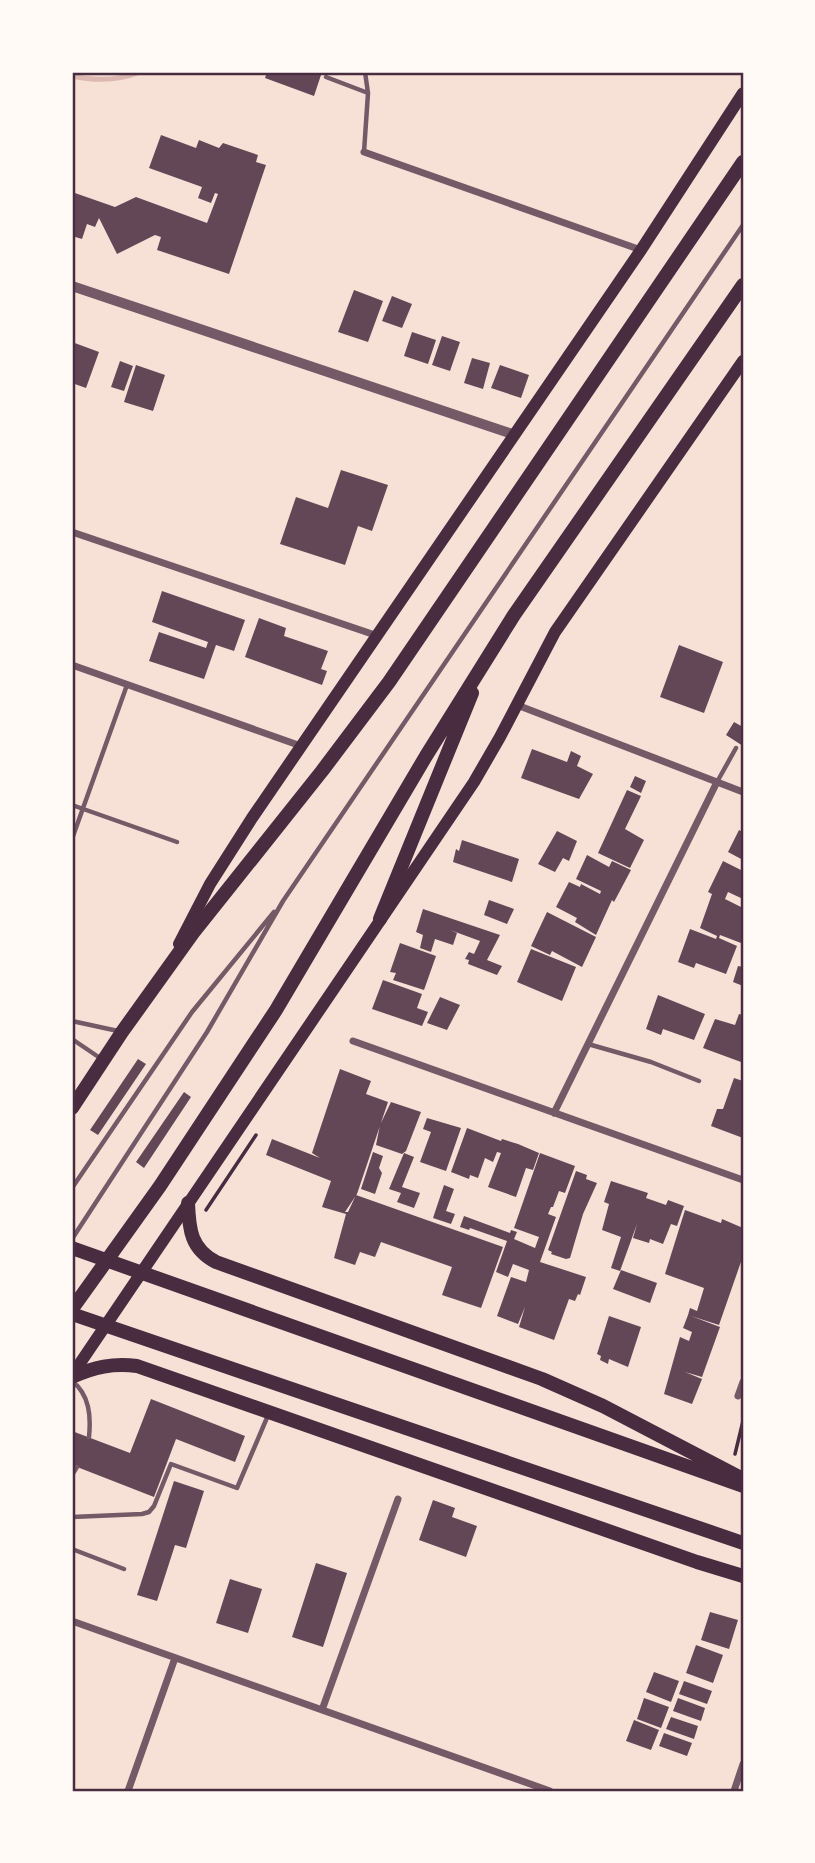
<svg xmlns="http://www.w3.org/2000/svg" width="815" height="1863" font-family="'Source Sans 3',sans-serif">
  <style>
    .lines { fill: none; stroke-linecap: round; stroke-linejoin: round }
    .stream { stroke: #dcb8b0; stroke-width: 5 }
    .building { fill: #644757 }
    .path { stroke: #4a2c40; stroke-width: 3.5 }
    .service { stroke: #755966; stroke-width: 4.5 }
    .minor { stroke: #755966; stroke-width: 7 }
    .tertiary { stroke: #755966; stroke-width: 10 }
    .secondary { stroke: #4a2c40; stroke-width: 12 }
    .trunk { stroke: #4a2c40; stroke-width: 14 }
    .neatline { fill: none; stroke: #4a2c40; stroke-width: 2.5 }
  </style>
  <rect width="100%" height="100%" fill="#f7e1d7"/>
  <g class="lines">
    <path class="stream" d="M72,76C95,81 118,81 140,72"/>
  </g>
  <path class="building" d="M267,72H322L314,96L265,78Z
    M161,135L196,148L199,140L219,148L223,143L258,155L256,162L266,165L229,274L157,250L161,237L155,235L117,254L99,218L95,227L87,224L82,239L72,236V192L115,207L136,197L207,223L218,194L215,193L211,203L198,198L202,187L149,168Z
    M354,290L383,301L368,342L338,332Z
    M392,296L412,304L402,328L382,321Z
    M412,332L436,340L428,364L404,356Z
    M442,336L460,342L450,371L432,365Z
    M72,342L99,352L86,388L72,383Z
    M472,358L490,363L483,389L464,383Z
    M120,361L133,366L124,391L111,387Z
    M136,365L165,375L153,411L124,402Z
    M500,365L529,375L521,398L491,388Z
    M341,470L388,485L372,531L358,526L345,565L280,544L296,497L328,508Z
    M162,591L245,620L234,651L216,645L204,679L149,661L159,632L206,648L208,642L152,622Z
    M259,618L286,628L284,636L328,651L321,669L327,671L322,685L245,657Z
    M679,645L723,662L704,713L660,697Z
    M734,722L743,727V746L726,735Z
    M532,749L567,762L571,751L581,756L577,766L593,774L579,799L521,778Z
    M635,776L646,781L641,793L630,787Z
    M627,790L641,796L625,829L644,840L630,868L598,853Z
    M739,830L743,832V860L728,852Z
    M557,831L577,841L569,861L563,858L555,872L538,864Z
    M462,840L519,859L512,882L453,862L456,849L459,851Z
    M587,855L609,867L612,861L631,870L614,902L612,900L596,935L575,922L577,918L556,907L569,882L580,887L581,884L600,894L601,891L576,879Z
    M723,861L743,871V899L728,892L725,899L743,908V939L741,943L720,935L719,938L737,946L726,974L696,963L694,968L678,962L690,929L716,939L717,936L700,928L712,894L708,892Z
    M489,900L514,909L507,924L484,915Z
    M423,909L500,935L487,960L502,966L497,975L468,964L469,960L465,959L469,952L474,954L480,941L450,930L457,933L453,945L435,939L431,952L420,948L423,935L416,932Z
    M547,912L596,937L582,967L552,951L550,955L531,946Z
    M400,943L436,956L424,990L393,980L396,973L390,972Z
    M531,949L576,967L562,1001L517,982Z
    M738,966L743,967V986L733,982Z
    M383,980L422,994L417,1008L428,1012L422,1026L372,1009Z
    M658,995L705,1014L694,1040L663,1029L661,1035L646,1029Z
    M440,997L460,1005L447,1030L427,1023Z
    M739,1014L743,1015V1058L741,1062L703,1048L715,1019L735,1025Z
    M138,1059L146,1064L98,1135L90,1130Z
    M340,1069L371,1081L366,1094L388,1102L357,1194L345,1212H348L356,1195L503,1247L481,1308L442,1295L452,1267L381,1242L375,1257L360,1252L355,1265L334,1258L346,1214L322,1207L331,1181L266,1155L272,1139L320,1158L312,1153Z
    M734,1078L743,1081V1138L711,1126L717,1109H723Z
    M184,1092L191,1097L144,1168L136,1162Z
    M391,1102L421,1112L406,1151L402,1154L376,1145L380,1125Z
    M427,1118L461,1128L446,1171L420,1162L431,1132L423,1129Z
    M467,1128L501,1141L502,1139L518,1144L539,1153L533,1170L526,1168L516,1197L488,1187L501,1153L497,1152L493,1162L485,1158L478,1178L470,1175L469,1179L451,1172Z
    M373,1152L383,1156L379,1168L382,1173L375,1194L361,1189Z
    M404,1153L414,1157L402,1187L420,1193L414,1208L397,1202L401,1193L389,1189Z
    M540,1153L575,1166L565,1193L559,1191L553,1207H551L548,1214L556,1217L540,1262L586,1277L580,1295L578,1294L575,1301L569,1299L554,1340L519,1327L525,1307L518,1324L497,1316L511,1277L526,1282L529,1270L513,1264L508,1277L496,1272L507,1241L470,1228L469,1230L460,1227L464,1216L510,1233L511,1230L517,1232L514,1239L535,1248L539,1237L514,1228Z
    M576,1171L587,1175L586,1179L597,1183L583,1214L570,1258L566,1259L551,1254L552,1252L548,1250Z
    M611,1181L648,1193L646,1198L666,1205L668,1200L684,1206L677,1226L671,1224L663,1244L650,1239L649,1243L633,1238L637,1224L620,1271L611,1268L621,1237L602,1230L609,1204L604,1202Z
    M444,1185L454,1189L446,1211L455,1214L451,1224L433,1218Z
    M685,1210L721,1223L722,1219L743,1228V1256L719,1325L691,1316L720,1327L702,1377L685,1372L702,1379L692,1404L664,1394L680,1337L689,1341L692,1332L683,1328L688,1315L690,1308L697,1311L704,1288L665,1274Z
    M621,1270L657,1283L650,1303L613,1289Z
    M609,1316L641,1327L628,1367L609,1359L608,1364L600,1360L601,1356L597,1354Z
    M151,1399L245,1436L235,1462L176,1439L154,1497L72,1465V1431L130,1453Z
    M174,1481L204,1491L186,1548L175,1545L157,1601L137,1595Z
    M433,1500L455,1508L452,1517L477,1526L466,1557L419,1540Z
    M316,1563L347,1573L323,1647L292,1637Z
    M230,1579L262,1589L248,1633L216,1623Z
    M710,1612L738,1620L729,1649L701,1640Z
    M696,1645L723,1655L713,1683L686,1673Z
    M654,1672L679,1681L671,1702L646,1692Z
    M684,1681L712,1691L707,1704L679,1694Z
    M644,1698L669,1707L661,1728L637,1719Z
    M678,1698L705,1708L701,1721L673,1711Z
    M671,1717L698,1726L694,1739L666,1729Z
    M634,1720L659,1730L651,1750L626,1741Z
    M664,1733L692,1743L687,1756L659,1746Z"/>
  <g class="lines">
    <path class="path" d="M206,1210L256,1135
      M735,1454L743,1421"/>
    <path class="service" d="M326,77L368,93L365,72
      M364,152L368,93
      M717,782L736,748
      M72,805L177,842
      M72,839L127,685
      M72,1021L118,1031
      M72,1039L100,1058
      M588,1044L651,1062L699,1081
      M72,1188L192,1012L274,912
      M72,1239L207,1032L283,901L743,225
      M72,1381C90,1395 91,1417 89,1437
      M72,1475L77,1467
      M72,1517L142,1514L149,1512L154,1506L171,1464L237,1488L269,1413
      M72,1549L124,1569"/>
    <path class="minor" d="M364,152L641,250
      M72,532L378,636
      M72,665L301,746
      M517,705L743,792
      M353,1041L743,1180
      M554,1113L717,782
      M738,1396L743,1382
      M72,1621L550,1791
      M322,1710L398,1499
      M128,1791L175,1658
      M734,1791L743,1764"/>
    <path class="tertiary" d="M72,286L515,435"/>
    <path class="secondary" d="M179,944L210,884L252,818L641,250L743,93
      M72,1375L474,782L500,737L555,632L743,361"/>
    <path class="trunk" d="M380,919L472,693
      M72,1108L122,1032L193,933L322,771L389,682L743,162
      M188,1203C189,1230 191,1249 216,1262L542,1379L603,1406L739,1477
      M72,1248L743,1486
      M72,1309L160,1186L276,1010L426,756L514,615L743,285
      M72,1314L743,1543
      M72,1377C94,1367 113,1363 137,1366L697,1562L743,1576"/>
  </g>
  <rect width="815" height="1863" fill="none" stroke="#fffaf5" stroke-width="147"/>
  <rect x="74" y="74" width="668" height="1716" class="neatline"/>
</svg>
